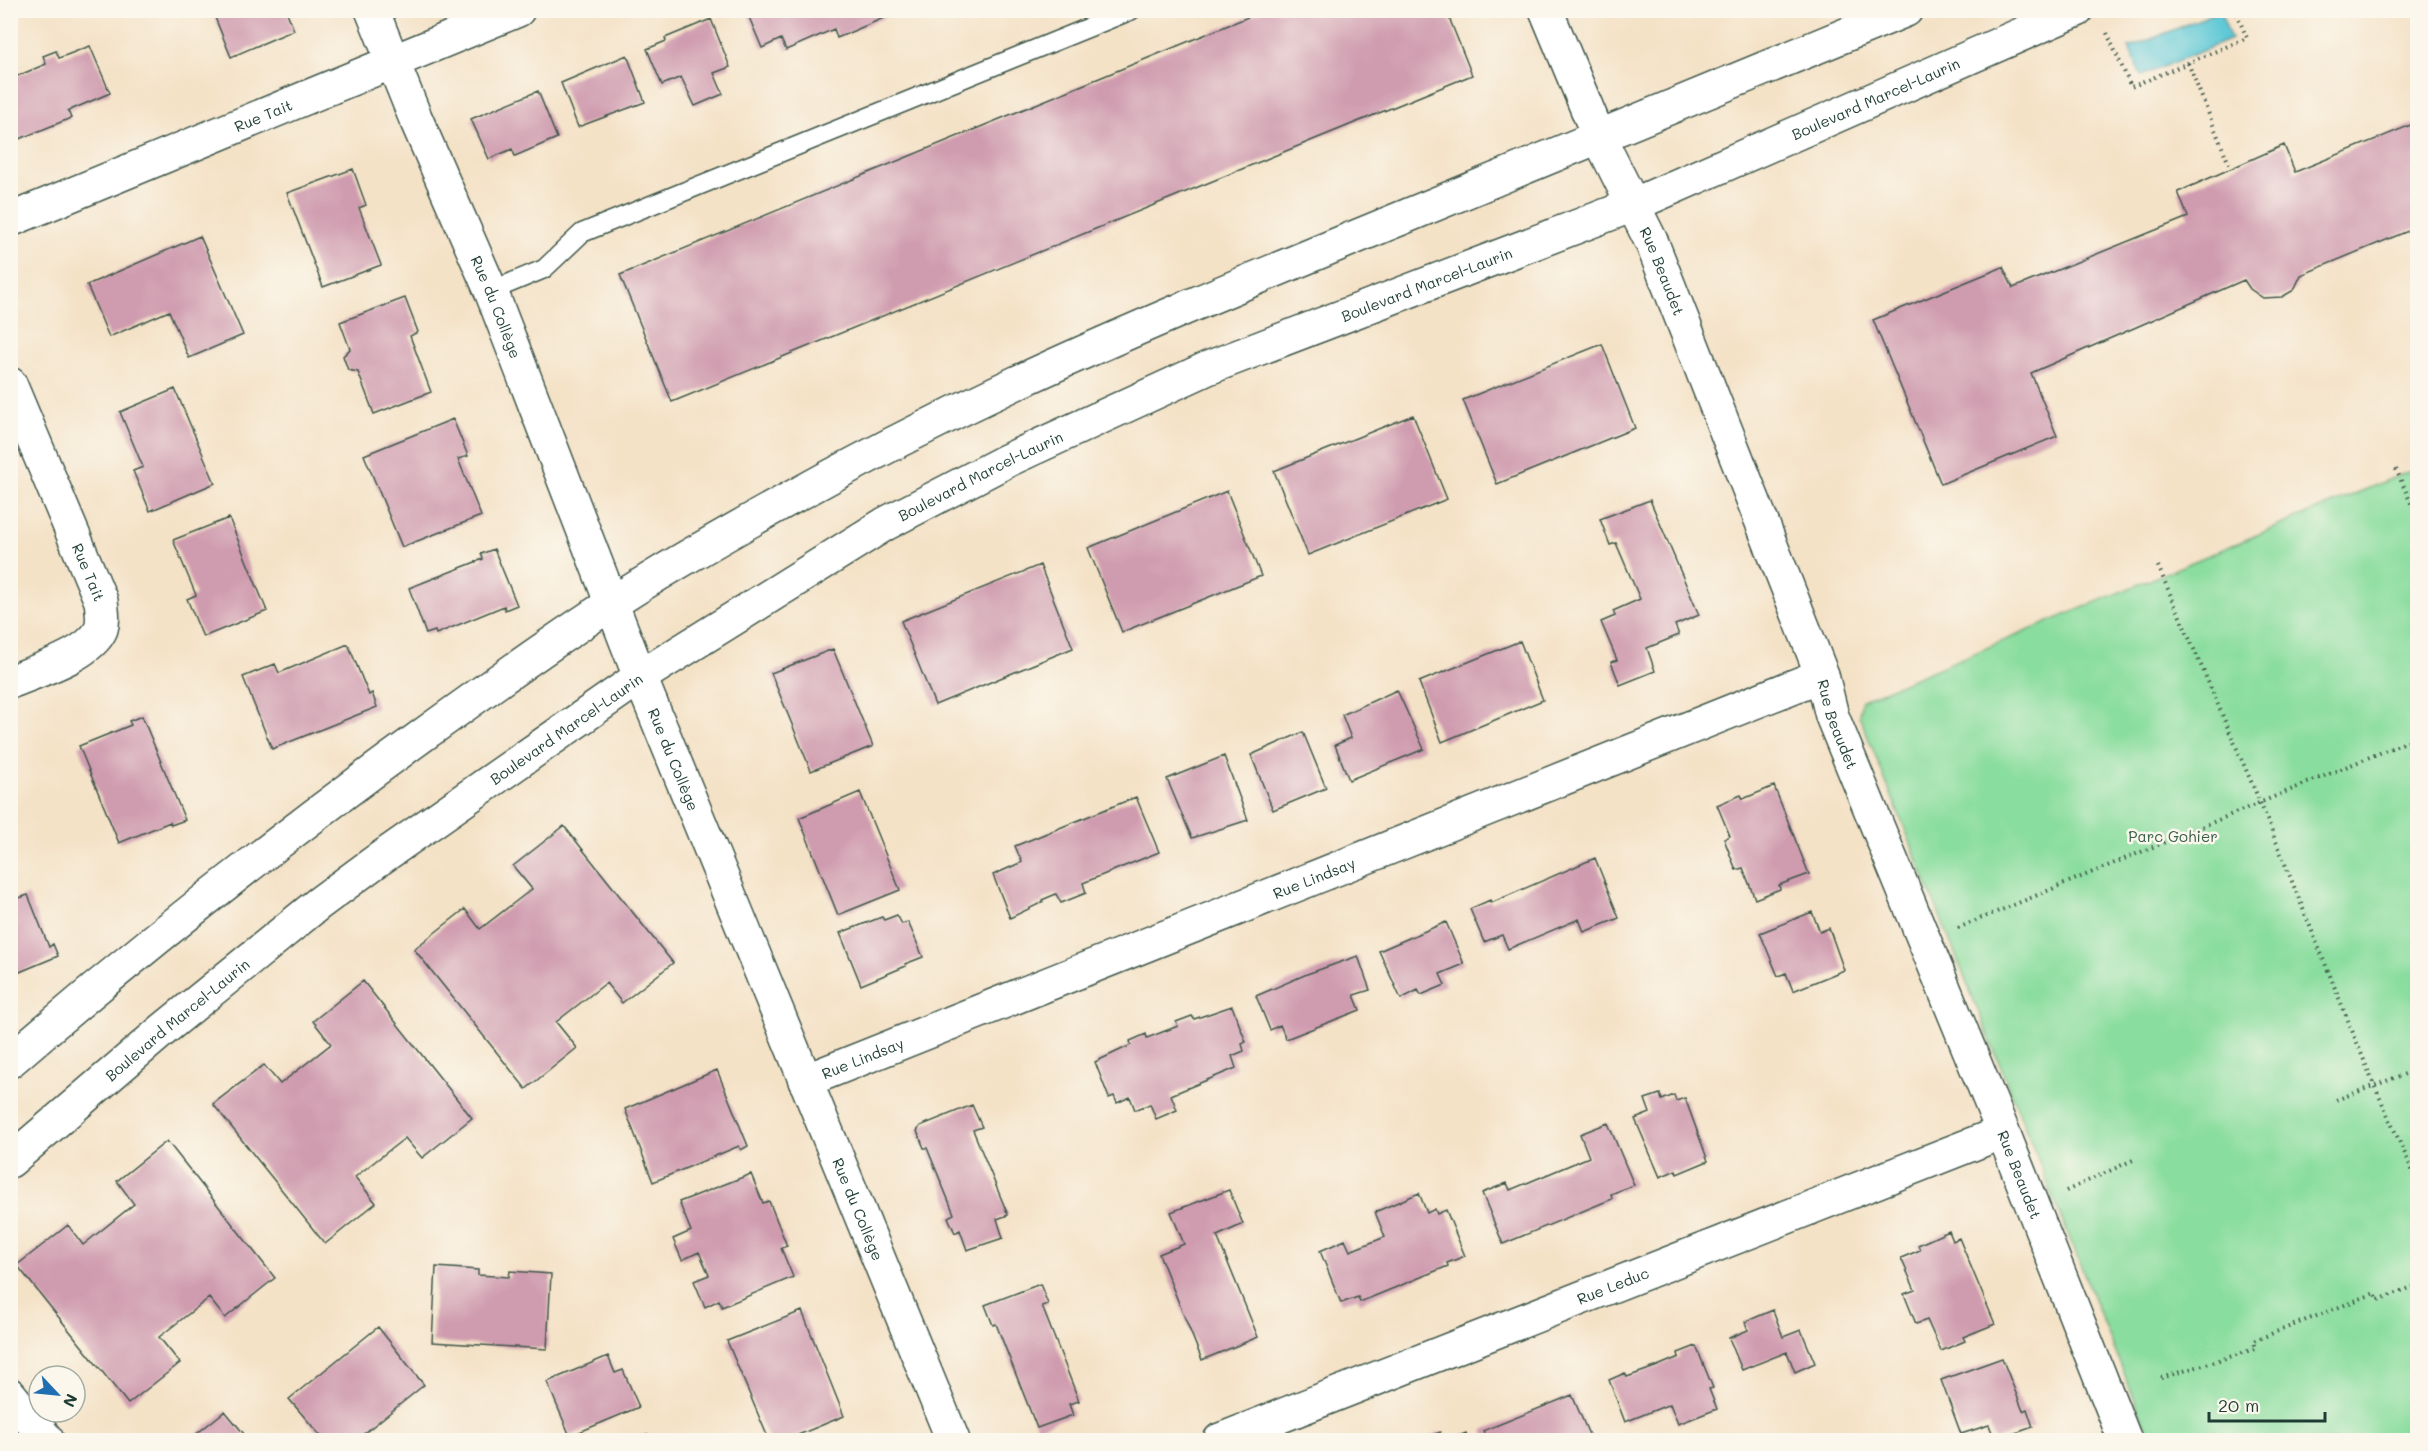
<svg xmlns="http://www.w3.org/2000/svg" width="2428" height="1451" font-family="Mali,sans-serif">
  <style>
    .green { fill: #89dd9e; stroke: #548d69; stroke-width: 1.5 }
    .water { fill: #5cc7d6; stroke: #3e8285; stroke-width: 1.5 }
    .building { fill: #cf9baf }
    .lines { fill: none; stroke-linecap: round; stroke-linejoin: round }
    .lane-casing { stroke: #3f564a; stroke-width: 21 }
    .street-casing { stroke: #3f564a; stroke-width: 36 }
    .primary-casing { stroke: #3f564a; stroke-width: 36 }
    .path { stroke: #3f564a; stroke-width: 4; stroke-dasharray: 1.5 4.5; stroke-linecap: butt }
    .lane { stroke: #fff; stroke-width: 18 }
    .street { stroke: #fff; stroke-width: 33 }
    .primary { stroke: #fff; stroke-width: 33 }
    .labels { text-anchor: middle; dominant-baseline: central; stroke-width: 5; stroke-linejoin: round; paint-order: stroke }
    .street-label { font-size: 15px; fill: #1f3d34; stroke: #fbf7ec }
    .park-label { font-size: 15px; fill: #345d49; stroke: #fbf7ec }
  </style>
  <rect width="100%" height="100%" fill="#fbf7ec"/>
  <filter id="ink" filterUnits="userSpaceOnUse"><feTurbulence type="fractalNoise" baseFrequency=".0167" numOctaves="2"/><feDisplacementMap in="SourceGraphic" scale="12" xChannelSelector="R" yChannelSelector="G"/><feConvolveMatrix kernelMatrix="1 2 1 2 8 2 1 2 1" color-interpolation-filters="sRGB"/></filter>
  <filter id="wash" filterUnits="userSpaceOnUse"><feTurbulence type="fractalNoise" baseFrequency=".008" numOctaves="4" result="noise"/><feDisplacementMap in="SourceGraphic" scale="24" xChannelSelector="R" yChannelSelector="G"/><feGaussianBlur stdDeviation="1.35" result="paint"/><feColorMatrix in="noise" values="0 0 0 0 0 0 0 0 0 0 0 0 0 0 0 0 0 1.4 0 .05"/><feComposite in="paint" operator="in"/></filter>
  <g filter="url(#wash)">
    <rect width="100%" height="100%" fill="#f4e2c7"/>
    <path class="green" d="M2417,468V1440H2151L1859,715L1862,700Z"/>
    <path class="water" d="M2220,11L2231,39L2141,76L2129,48Z"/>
    <g id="blocks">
      <path class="building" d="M212,10H286L294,30L231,57Z
        M746,10H892L893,14L837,38L834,29L786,50L781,39L762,48Z
        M1265,10H1446L1472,75L672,402L620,275Z
        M711,19L730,67L714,73L723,94L695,106L681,77L662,85L647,49L666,41L665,38Z
        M90,46L110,93L68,111L71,118L12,142L10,79L46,64L43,56L56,51L59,58Z
        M627,55L645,102L578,127L561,83Z
        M538,91L557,138L515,156L512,149L489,159L471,119Z
        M2418,122V227L2301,275L2294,290L2282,297L2263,298L2250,289L2244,280L2031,373L2057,436L1941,484L1873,320L2003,267L2013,288L2188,217L2178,192L2284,145L2295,172Z
        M353,169L366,205L359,208L381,265L323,287L287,193Z
        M200,236L243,335L189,358L169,311L109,337L87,285Z
        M405,298L418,332L410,336L431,392L374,414L358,372L348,370L343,356L350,349L340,322Z
        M1602,344L1635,428L1497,484L1463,400Z
        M175,389L215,483L150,511L133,471L143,467L120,412Z
        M1413,415L1447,499L1308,555L1274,471Z
        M453,419L468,456L458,459L481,516L402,547L364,455Z
        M1227,491L1261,576L1122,632L1088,548Z
        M1650,500L1699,615L1675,625L1679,635L1647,648L1655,671L1620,685L1611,662L1617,660L1601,622L1615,616L1613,611L1640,599L1616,543L1610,545L1600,519Z
        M229,518L267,611L203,637L187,599L196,595L173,540Z
        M494,549L517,605L505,610L504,606L436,634L435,631L426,634L409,588L483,559L481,554Z
        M1040,565L1073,648L935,705L901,621Z
        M1520,641L1543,700L1442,742L1419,682Z
        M348,644L369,695L372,693L377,707L272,749L243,677L275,664L279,673Z
        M833,649L873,746L811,771L771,673Z
        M1397,690L1424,749L1349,780L1335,745L1351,738L1342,715Z
        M142,716L185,820L171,825L170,822L119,843L79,746L131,725L129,721Z
        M1303,732L1326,788L1273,810L1251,755Z
        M1224,756L1248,820L1192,838L1167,779Z
        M1774,786L1809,874L1779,885L1780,889L1755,899L1743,868L1736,870L1724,839L1730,836L1717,805L1741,795L1743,799Z
        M860,792L900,890L838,915L799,818Z
        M1136,797L1159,852L1083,883L1086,893L1061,903L1056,894L1042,900L1043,902L1010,918L993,875L1022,862L1015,846Z
        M564,826L673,963L622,1003L606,983L556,1022L577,1048L526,1089L414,949L465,909L480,929L532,889L513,866Z
        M1595,858L1619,918L1584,932L1579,919L1508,949L1502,935L1484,942L1470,909L1490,900L1491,903Z
        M28,895L49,947L53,944L58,956L10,976V901Z
        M1812,912L1820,932L1829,928L1844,970L1793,991L1786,973L1778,976L1760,933Z
        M897,915L902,924L908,922L923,957L905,964L906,966L861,985L840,933L882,917L884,920Z
        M1446,922L1464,964L1440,974L1445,985L1421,995L1418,990L1401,999L1379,951Z
        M1358,956L1370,990L1354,995L1360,1010L1286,1039L1280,1025L1270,1030L1256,996L1307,974Z
        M363,981L472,1118L422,1158L405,1138L355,1177L376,1203L325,1244L213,1104L264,1065L280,1084L331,1044L313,1021Z
        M1232,1006L1246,1042L1242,1044L1244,1051L1232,1056L1236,1068L1171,1095L1177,1110L1156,1119L1150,1104L1135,1110L1130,1097L1117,1103L1114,1096L1109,1098L1095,1062L1131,1045L1130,1041L1146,1034L1147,1038L1178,1026L1176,1022L1192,1016L1194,1019Z
        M717,1070L748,1146L741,1150L739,1146L653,1182L625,1109Z
        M1660,1094L1662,1100L1674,1095L1676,1101L1685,1098L1708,1161L1677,1174L1676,1170L1660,1177L1635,1119L1650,1113L1645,1099Z
        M972,1105L982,1127L973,1130L1008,1215L997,1219L1003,1238L967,1250L960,1230L955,1233L948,1217L954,1214L927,1148H924L917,1131L920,1126Z
        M1608,1123L1634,1185L1611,1194L1612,1199L1503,1244L1482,1193L1507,1183L1510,1190L1589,1157L1580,1134Z
        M167,1141L275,1278L225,1318L209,1298L159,1337L180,1363L128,1404L17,1265L68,1225L83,1245L134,1204L117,1181Z
        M751,1174L763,1203L769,1201L787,1246L781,1248L793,1277L722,1307L719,1300L705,1307L694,1281L709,1275L699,1252L682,1260L673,1239L691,1231L679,1202Z
        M1229,1190L1243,1224L1217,1236L1258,1337L1202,1360L1159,1254L1184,1244L1171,1212Z
        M1419,1193L1427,1213L1435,1209L1437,1214L1446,1210L1465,1256L1447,1263L1448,1266L1360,1302L1358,1297L1341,1303L1320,1251L1345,1240L1350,1251L1385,1237L1375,1212Z
        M1949,1231L1953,1241L1959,1238L1995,1324L1963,1337L1965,1341L1941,1351L1927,1320L1916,1324L1904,1294L1915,1290L1901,1258L1920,1250L1918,1245Z
        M436,1267L478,1270V1275L509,1277L510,1271L551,1274L547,1349L432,1342Z
        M1040,1284L1048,1304L1042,1306L1079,1401L1069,1404L1073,1415L1037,1428L996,1324L993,1325L985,1305Z
        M1773,1310L1783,1337L1801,1330L1815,1363L1795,1372L1787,1352L1742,1370L1729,1338L1748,1330L1745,1322Z
        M802,1311L844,1416L786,1440H769L727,1341Z
        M378,1327L424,1385L356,1440H324L289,1399Z
        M1696,1346L1713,1388L1709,1389L1717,1409L1678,1424L1670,1404L1625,1422L1609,1380L1625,1373L1627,1377L1655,1367L1679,1357L1678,1353Z
        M608,1356L615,1373L623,1370L639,1407L570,1436L547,1382Z
        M2002,1358L2023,1411L2027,1409L2033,1427L1995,1440L1989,1425L1961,1434L1941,1380Z
        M1572,1395L1590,1437L1583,1440H1487L1483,1431Z
        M225,1411L249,1440H189Z
        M1440,1432L1443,1440H1420Z
        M1466,1433L1469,1440H1449Z
        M647,1434L649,1440H632Z"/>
    </g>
  </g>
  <g filter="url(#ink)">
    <use href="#blocks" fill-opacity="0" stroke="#3f564a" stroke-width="1.5"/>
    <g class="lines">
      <g class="lane-casing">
        <path id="lane" d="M491,291L544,269L582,233L1132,10"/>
      </g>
      <g class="street-casing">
        <g id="street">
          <path id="s1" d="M372,10L415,117L491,291L640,677L953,1440"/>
          <path id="s2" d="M1546,10L1598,135L1652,243L1822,675L1832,716L2003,1132L2125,1440"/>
          <path id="s3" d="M10,220L518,10"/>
          <path id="s4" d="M10,384L101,601C102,610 104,620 101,629C90,655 36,671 10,682"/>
          <path id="s5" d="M805,1081L1822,675"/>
          <path d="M10,1395L47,1440"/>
          <path id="s6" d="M1220,1440L2003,1132"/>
        </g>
      </g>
      <g class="primary-casing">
        <g id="primary">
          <path d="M10,1061C143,946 281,838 423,735C506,675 589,615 677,563C787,498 901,437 1016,383C1145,323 1278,269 1409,215C1575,146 1741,78 1906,10"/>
          <path id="s7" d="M10,1161L164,1029L318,904L375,862L640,677L885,524L1008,460L1208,368L1633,205L2077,10"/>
        </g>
      </g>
      <path class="path" d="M2107,33L2131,87L2247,38L2235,10
        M2188,63L2231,169
        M2396,469L2418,519
        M2158,566L2260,802L2374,1085L2418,1183
        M1958,928L2418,737
        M2336,1100L2418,1069
        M2066,1191L2133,1160
        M2161,1378L2255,1349L2253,1341L2375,1293L2378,1300L2418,1285"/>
      <use href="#lane" class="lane"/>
      <use href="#street" class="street"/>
      <use href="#primary" class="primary"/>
    </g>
  </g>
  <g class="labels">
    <g class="street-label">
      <text stroke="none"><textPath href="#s7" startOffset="2163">Boulevard Marcel-Laurin</textPath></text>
      <text stroke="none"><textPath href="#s3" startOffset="274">Rue Tait</textPath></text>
      <text stroke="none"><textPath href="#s2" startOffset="286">Rue Beaudet</textPath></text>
      <text stroke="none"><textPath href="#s7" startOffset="1677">Boulevard Marcel-Laurin</textPath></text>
      <text stroke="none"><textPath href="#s1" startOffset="322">Rue du Collège</textPath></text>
      <text stroke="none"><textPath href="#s7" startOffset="1191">Boulevard Marcel-Laurin</textPath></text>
      <text stroke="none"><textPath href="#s4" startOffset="204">Rue Tait</textPath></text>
      <text stroke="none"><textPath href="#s2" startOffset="772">Rue Beaudet</textPath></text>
      <text stroke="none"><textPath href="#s7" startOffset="705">Boulevard Marcel-Laurin</textPath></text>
      <text stroke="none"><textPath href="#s1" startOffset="808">Rue du Collège</textPath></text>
      <text stroke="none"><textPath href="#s5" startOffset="548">Rue Lindsay</textPath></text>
      <text stroke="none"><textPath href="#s7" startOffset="219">Boulevard Marcel-Laurin</textPath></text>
      <text stroke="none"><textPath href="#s5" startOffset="62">Rue Lindsay</textPath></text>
      <text stroke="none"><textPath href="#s2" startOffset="1258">Rue Beaudet</textPath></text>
      <text stroke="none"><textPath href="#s1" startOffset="1294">Rue du Collège</textPath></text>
      <text stroke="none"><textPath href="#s6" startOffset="422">Rue Leduc</textPath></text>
    </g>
    <g class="park-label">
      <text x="2173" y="836">Parc Gohier</text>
    </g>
  </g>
  <rect width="2428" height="1451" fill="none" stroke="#fbf7ec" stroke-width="36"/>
  <g transform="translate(57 1394) rotate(116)"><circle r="28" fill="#fbf7ec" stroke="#a3ada2" stroke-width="1.5"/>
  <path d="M0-4.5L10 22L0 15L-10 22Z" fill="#1f6fb2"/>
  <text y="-9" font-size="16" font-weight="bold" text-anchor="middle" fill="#1f3d34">N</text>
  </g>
  <path d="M2209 1412v9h116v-9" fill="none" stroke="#1f3d34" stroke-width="3"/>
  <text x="2218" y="1412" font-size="18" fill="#1f3d34" stroke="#fbf7ec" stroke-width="4.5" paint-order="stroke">20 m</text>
</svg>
